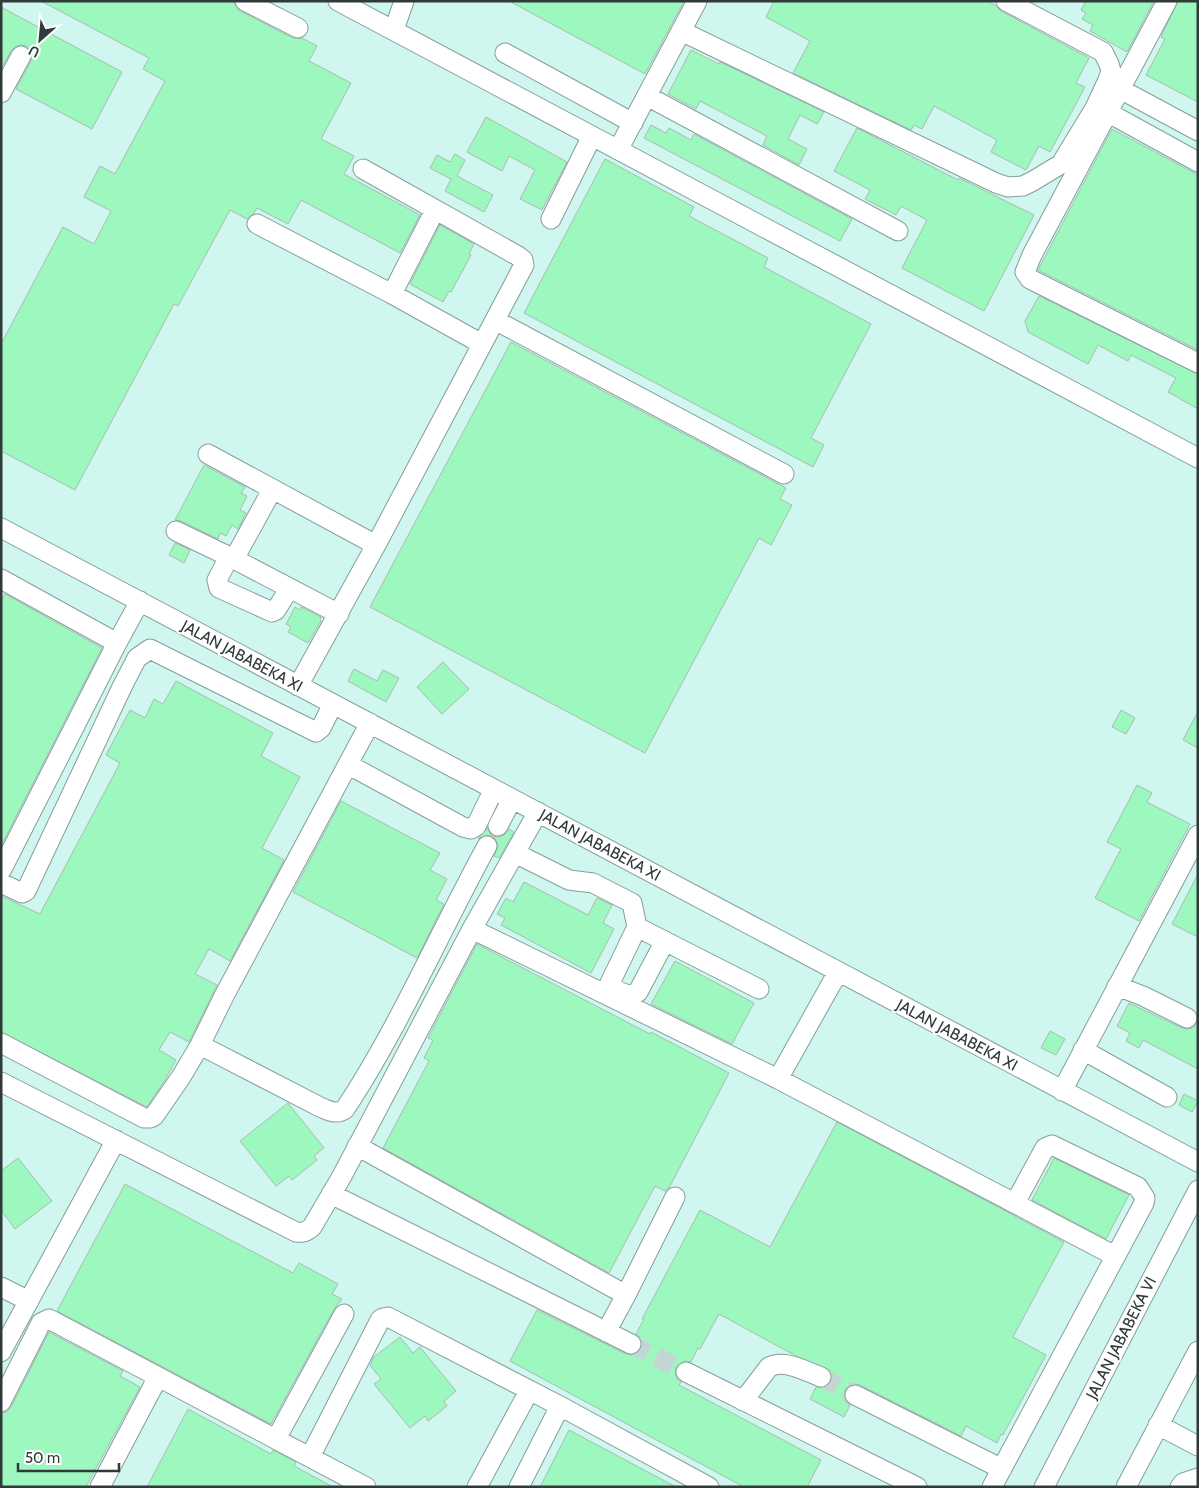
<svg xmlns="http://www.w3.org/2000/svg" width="1199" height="1488" font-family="Cabin,sans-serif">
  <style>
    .built { fill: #cff6ef }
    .building { fill: #9df8bf; stroke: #a8bdaf }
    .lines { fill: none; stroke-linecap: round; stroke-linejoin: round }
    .minor-tunnel { stroke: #c2d7d3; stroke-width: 19; stroke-dasharray: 19 9; stroke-linecap: butt }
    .minor-casing { stroke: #849f9a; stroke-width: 21 }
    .minor { stroke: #fff; stroke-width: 19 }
    .labels { text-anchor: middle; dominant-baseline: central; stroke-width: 4; stroke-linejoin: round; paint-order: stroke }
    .street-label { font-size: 16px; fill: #303b39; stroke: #fff }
  </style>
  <rect width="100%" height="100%" fill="#e7fef9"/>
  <path class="built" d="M1,1H1198V1487H1Z"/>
  <path class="building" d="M41,1H232L240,11L293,38H302L317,46L309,61L351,83L321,139L354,156L344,174L420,215L400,253L301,200L288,224L257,208L254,213L247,219L230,210L178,306L174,304L75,490L1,451V344L63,227L94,244L111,211L84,197L100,166L115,174L165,81L143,69L149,58Z
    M509,1H684L645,74Z
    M774,1H988L996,6L1001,11L1089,58L1076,83L1085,87L1050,152L1039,146L1026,170L991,152L997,140L934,106L922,129L914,125L911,130L793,73L810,41L766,17Z
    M1086,1H1154L1127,52L1090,31L1093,25L1082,19L1086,13L1081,10Z
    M1178,1H1198V102L1146,75L1165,39L1161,37Z
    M1,7L122,72L92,129L16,89L31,61L32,55L30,50L27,46L21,45L16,46L11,51L1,69Z
    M691,50L719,64L720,62L824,112L817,124L800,115L788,139L807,149L799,165L763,145L767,136L700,101L696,109L668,94Z
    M486,117L567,162L542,210L520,199L535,170L509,156L502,171L467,152Z
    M651,125L666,133L669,128L691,140L694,134L852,219L840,241L644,138Z
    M857,128L958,180L959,178L1034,215L984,311L902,268L927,220L901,206L896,215L865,199L870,190L834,171Z
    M1112,129L1198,175V350L1038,270Z
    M455,154L465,160L457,176L493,195L484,212L445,191L451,179L430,168L437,155L450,162Z
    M605,159L694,207L689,216L768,258L764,267L871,324L811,438L824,445L813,467L524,313Z
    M440,225L474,244L469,254L471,255L451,292L449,291L443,302L410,284Z
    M1039,296L1198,374V409L1168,392L1176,378L1131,355L1128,361L1098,345L1088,364L1028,332L1025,321Z
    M511,342L786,488L780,499L792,505L771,545L759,538L645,753L370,607Z
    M204,465L245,487L241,493L247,496L240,510L246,513L238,529L232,525L226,536L220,533L218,539L181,521L175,520Z
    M175,543L190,550L184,563L169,555Z
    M5,594L102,648L1,846V601Z
    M295,607L300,610L301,607L321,617L320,620L321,621L308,643L288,632L291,627L286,624Z
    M443,662L469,689L442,714L417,687Z
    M354,669L377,681L383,670L399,678L386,702L348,681Z
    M176,681L273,733L261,756L300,777L262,848L284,860L230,961L209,949L195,974L217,985L189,1042L170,1032L159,1050L176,1060L165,1080L147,1107L1,1032V896L40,914L120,763L106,755L130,710L145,718L154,699L163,704Z
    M1121,710L1135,718L1126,734L1112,727Z
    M1198,711V748L1183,740Z
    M1137,785L1152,793L1147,802L1190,824L1139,921L1095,898L1121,849L1107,842Z
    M341,801L440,853L430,870L447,879L436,900L444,904L417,958L293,892Z
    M487,828L492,836L498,837L504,835L509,829L514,832L499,858L494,856L498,846L496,840L492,836L487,835L478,839Z
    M1198,874V937L1172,924Z
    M524,882L588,915L597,898L612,905L603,923L614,929L591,973L501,925L505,918L497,914L506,898L513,902Z
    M477,944L650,1034L651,1032L729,1073L669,1188L665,1191L655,1186L609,1273L383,1148L429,1061L424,1058L433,1040L428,1038Z
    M675,961L754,1003L732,1044L651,1004Z
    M1129,1003L1182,1028L1187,1029L1193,1028L1198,1020V1069L1143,1040L1139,1048L1126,1041L1130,1033L1117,1026Z
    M1050,1031L1065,1039L1056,1055L1041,1048Z
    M1184,1094L1198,1101L1192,1112L1179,1105Z
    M288,1103L324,1148L314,1156L317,1160L292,1180L289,1176L276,1186L240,1141Z
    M837,1122L1064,1242L1013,1337L1046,1355L1003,1435L1001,1434L997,1443L966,1426L961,1436L860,1385L855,1384L849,1385L845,1390L844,1395L845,1401L850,1405L844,1417L810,1399L816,1387L823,1388L828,1386L831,1382L832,1376L830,1370L796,1356L719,1314L700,1349L698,1348L691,1362L685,1361L676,1367L675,1373L677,1379L681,1382L679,1385L821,1460L807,1487H744L510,1361L537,1310L626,1354L632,1355L638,1353L641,1349L642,1343L640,1337L636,1334L644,1319H642L700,1210L770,1247Z
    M18,1158L52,1201L15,1229L1,1210V1171Z
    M1054,1158L1129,1195L1106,1239L1032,1200Z
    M125,1184L293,1273L299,1263L338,1284L332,1294L342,1299L334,1309L271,1424L57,1311Z
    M49,1332L123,1371L120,1376L140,1387L86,1487H1V1413L7,1412L11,1407Z
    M400,1337L413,1353L420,1347L456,1391L444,1401L447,1406L428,1421L425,1416L410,1428L374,1384L381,1379L370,1365L374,1357Z
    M188,1409L271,1454L273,1450L296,1462L294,1466L333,1487H147Z
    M569,1430L676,1487H540Z"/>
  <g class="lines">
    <path class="minor-tunnel" d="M631,1344L686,1372
      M821,1377L855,1395"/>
    <g class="minor-casing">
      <path id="minor" d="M245,1L298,28
        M338,1L1198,458
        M1167,1L1032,255L1025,272L1030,279L1198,363
        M394,30L404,1
        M681,31L996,183L1008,187L1023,186L1033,181L1061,164L1095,108L1108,80L1111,71L1109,64L1103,52L1006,1
        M505,53L633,123
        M1120,89L1198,131
        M1,93L21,56
        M647,96L898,231
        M1107,112L1198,162
        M618,150L697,1
        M551,219L592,136
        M257,224L392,294L482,344
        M392,294L435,210
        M495,320L784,474
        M208,454L376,545
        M1,528L1198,1162
        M176,531L234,559L339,614
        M229,557L217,580L219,588L272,612L276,610L289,589
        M234,559L272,490
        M1,579L117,643
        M298,686L376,545L524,265L523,260L518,256L363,169
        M349,765L463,827L471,829L476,826L494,789
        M498,826L512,799
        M515,853L569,880L593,883L632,903L637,927L759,989
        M1,871L117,643L140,601
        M1,883L22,893L26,891L122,687L137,658L150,649L316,732L321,728L333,704
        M637,927L610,983C615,991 625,995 634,995L638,992L665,941
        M472,929L778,1079L1115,1256
        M1117,986L1143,996L1187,1018
        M1,1043L144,1118H150L154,1116L181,1077L200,1045L225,994L370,723
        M200,1045L322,1108C330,1111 336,1115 345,1109C400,1026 439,933 487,846
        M1083,1050L1167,1097
        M778,1079L838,972
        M1,1082L296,1232C303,1233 306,1232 312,1227L342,1176L472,929L538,812
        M1062,1091L1198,835
        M357,1146L626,1295L606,1332
        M331,1194L631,1344
        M1,1287L29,1301
        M626,1295L675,1197
        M1,1352L116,1140
        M686,1372L917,1487
        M855,1395L1002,1469
        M743,1401L769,1367C785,1359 805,1371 821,1377
        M1,1402L41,1323L49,1319L366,1487
        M1158,1425L1198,1446
        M276,1439L344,1314
        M310,1457L380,1320L383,1318L388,1317L560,1406L709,1487
        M100,1487L158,1377
        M477,1487L529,1391
        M519,1487L560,1406
        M992,1487L1144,1203L1145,1198L1138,1187L1052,1145L1045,1148L1015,1203
        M1044,1487L1198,1190
        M1126,1487L1198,1351
        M1180,1487L1183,1483L1198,1478"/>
    </g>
    <use href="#minor" class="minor"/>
  </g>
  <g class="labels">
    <g class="street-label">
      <text transform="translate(242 656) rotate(28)">JALAN JABABEKA XI</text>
      <text transform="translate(600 845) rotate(28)">JALAN JABABEKA XI</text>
      <text transform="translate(957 1035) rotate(28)">JALAN JABABEKA XI</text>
      <text transform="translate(1121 1338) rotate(-63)">JALAN JABABEKA VI</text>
    </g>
  </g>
  <rect width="1199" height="1488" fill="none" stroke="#303b39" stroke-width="5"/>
  <g transform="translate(40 40) rotate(207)" stroke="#ffffff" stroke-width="4" paint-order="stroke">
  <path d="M0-4L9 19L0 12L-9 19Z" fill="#303b39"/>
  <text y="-8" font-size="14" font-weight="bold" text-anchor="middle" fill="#303b39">U</text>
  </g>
  <path d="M18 1463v8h101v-8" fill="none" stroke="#303b39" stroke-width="2.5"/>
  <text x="25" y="1463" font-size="15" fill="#303b39" stroke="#ffffff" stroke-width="4" paint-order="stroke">50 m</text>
</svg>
